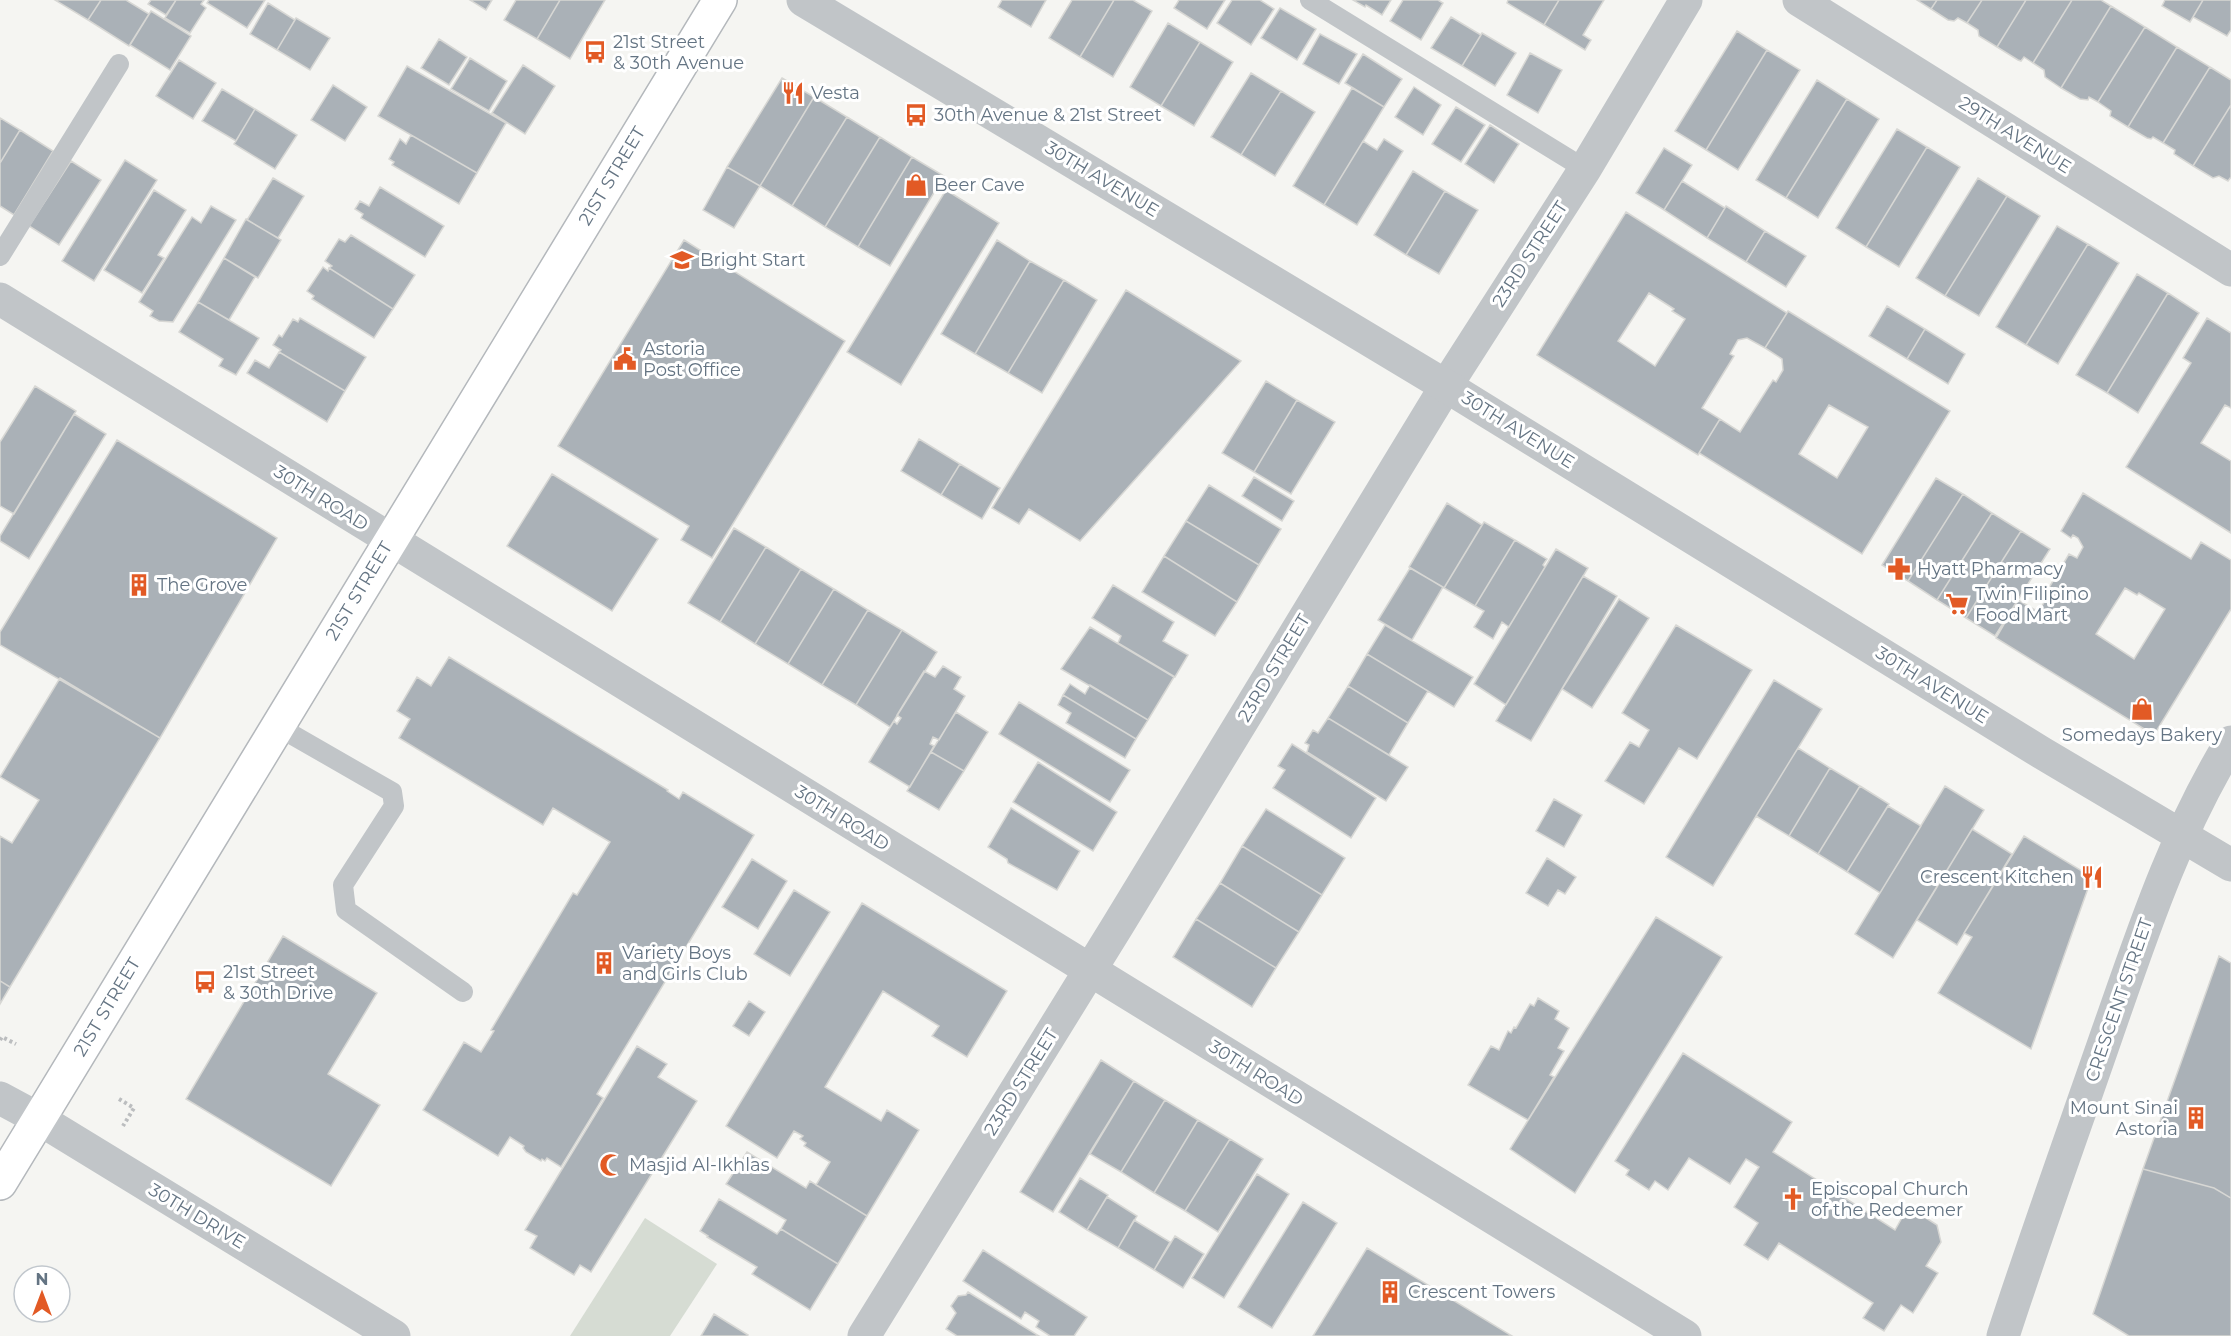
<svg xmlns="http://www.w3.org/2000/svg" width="2231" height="1336" font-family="Montserrat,sans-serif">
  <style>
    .green { fill: #d6dcd3 }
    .building { fill: #aab1b7; stroke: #d7d7d4; stroke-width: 1.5; fill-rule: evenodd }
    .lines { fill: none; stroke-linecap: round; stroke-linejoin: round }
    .primary-casing { stroke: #b4b8bc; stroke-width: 36 }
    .path { stroke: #bbbdbf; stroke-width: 4; stroke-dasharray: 3 3; stroke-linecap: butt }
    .service { stroke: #c1c5c8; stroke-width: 20 }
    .minor { stroke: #c1c5c8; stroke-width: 33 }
    .tertiary { stroke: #c1c5c8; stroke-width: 33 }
    .primary { stroke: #fff; stroke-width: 33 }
    .labels { text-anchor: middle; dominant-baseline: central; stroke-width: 6; stroke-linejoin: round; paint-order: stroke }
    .poi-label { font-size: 18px; fill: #647483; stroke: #fff; text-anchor: start }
    .street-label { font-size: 18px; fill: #647483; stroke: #fff }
  </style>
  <rect width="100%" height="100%" fill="#f5f5f2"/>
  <path class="green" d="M645,1218L717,1264L670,1336H570Z"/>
  <path class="building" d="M55,0H101L88,20Z
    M101,0H126L149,14L129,46L88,20Z
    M151,0H176L166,15L148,4Z
    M176,0H204L201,4L206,8L190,33L165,18Z
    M209,0H265L247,28L207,3Z
    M470,0H492L486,10Z
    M516,0H560L537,39L504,20Z
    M560,0H605L570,59L537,39Z
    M1002,0H1046L1031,27L998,7Z
    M1072,0H1114L1080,57L1049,38Z
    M1114,0H1133L1152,11L1113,77L1080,57Z
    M1179,0H1225L1207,29L1174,8Z
    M1232,0H1260L1274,9L1251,45L1217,23Z
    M1353,0H1391L1382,15L1366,5L1365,7Z
    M1403,0H1438L1443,3L1421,40L1390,21Z
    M1508,0H1559L1544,25L1507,3Z
    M1559,0H1604L1583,35L1591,40L1585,50L1544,25Z
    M1917,0H1937L1931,9Z
    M1937,0H1982L1967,23L1958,18L1954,21L1948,20L1931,9Z
    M1982,0H2026L1997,47L1979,36L1978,30L1967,23Z
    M2026,0H2072L2033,63L2024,57L2021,61L2018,60L1997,47Z
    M2072,0H2101L2111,6L2061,88L2045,77L2044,70L2033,63Z
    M2165,0H2203L2190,22L2162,6Z
    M2203,0H2231V30L2227,36L2193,17Z
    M268,3L295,20L277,50L250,34Z
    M2111,6L2145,27L2098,102L2089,97L2088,100L2080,99L2061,88Z
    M1280,8L1316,29L1297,60L1261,38Z
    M151,11L191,36L170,70L130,45Z
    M1451,17L1481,35L1462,66L1431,48Z
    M296,18L330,38L310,70L277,50Z
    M1168,23L1200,42L1161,106L1130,87Z
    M2145,27L2177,47L2128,127L2110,116L2111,111L2098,102Z
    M1737,31L1767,50L1706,150L1675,131Z
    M1482,33L1516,53L1495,86L1462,66Z
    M1320,34L1357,54L1339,84L1303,64Z
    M439,39L467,57L449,85L421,68Z
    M1200,42L1233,62L1194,126L1161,106Z
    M2177,47L2210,67L2163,143L2153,137L2151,139L2147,138L2128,127Z
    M1767,50L1800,70L1738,170L1706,150Z
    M1530,53L1562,70L1538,113L1507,95Z
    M1363,54L1402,79L1384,107L1345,83Z
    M470,58L507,81L489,111L451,89Z
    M179,60L216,83L193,119L156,96Z
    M523,65L555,86L525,134L492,113Z
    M407,66L506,123L477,173L378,116Z
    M2210,67L2231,80V105L2193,166L2174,154L2175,150L2163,143Z
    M1251,73L1281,91L1241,155L1211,137Z
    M782,78L814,97L760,186L727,167Z
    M1817,80L1847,99L1786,198L1756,180Z
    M333,85L367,107L345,141L311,120Z
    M1414,87L1441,105L1423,135L1395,117Z
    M1352,88L1384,107L1324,205L1293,186Z
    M222,89L255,109L236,141L202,121Z
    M1281,91L1315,112L1275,176L1241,155Z
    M814,97L847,117L792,206L760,186Z
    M1847,99L1879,119L1818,218L1786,198Z
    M2231,105V177L2228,181L2219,176L2213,178L2193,166Z
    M1456,107L1485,125L1461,162L1432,144Z
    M255,109L297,135L275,169L234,144Z
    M847,117L880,137L825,227L792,206Z
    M0,118L20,130L0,163Z
    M1490,125L1519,144L1494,183L1465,164Z
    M1897,129L1927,147L1866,247L1836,228Z
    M20,130L53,151L14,215L0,206V163Z
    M411,135L477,173L459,204L392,165L394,162L389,159L400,139L406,144Z
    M880,137L912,157L858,247L825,227Z
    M1384,139L1403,151L1357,225L1324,205L1363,141L1377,150Z
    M1927,147L1960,167L1899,267L1866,247Z
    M1664,148L1692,165L1664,210L1636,193Z
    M912,157L944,176L890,266L858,247Z
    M125,160L157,180L94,281L62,261Z
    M71,161L101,180L59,245L29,226Z
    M727,167L760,186L734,228L703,210Z
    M1413,171L1445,191L1406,255L1374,235Z
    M273,178L304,196L278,238L247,220Z
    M1978,178L2007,196L1945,296L1916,278Z
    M1682,181L1725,208L1707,238L1664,210Z
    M380,187L444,226L425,257L361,218L363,214L355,209L360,201L369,206Z
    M154,190L186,210L158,255L164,258L142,293L104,270Z
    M946,190L999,223L901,385L847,352Z
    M1445,191L1478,210L1439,274L1406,255Z
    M2007,196L2040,216L1979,316L1945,296Z
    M211,206L236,220L173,322L159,321L150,316L153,311L139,302L192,217L201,223Z
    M1726,206L1765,231L1746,262L1707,238Z
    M1626,212L1787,313L1765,348L1747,338L1738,340L1730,354L1734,356L1702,408L1720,419L1698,455L1537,355ZM1649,293L1674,309L1672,311L1685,319L1655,366L1618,341Z
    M246,219L281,240L258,278L224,258Z
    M2057,226L2088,244L2026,345L1996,327Z
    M1765,231L1806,256L1786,287L1746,262Z
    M351,235L415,275L393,309L329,268L332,266L325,261L339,239L345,242Z
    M684,240L845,341L712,558L681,540L689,526L558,446Z
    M997,240L1030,261L975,354L941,334Z
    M2088,244L2119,263L2058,364L2026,345Z
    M224,258L255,277L229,320L198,302Z
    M1030,261L1064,280L1008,373L975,354Z
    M323,267L328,271L329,268L393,309L374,338L312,299L314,296L307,291Z
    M2137,274L2168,293L2107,393L2076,375Z
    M1064,280L1097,300L1042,393L1008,373Z
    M1126,290L1241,361L1080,541L1029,509L1019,524L992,508Z
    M2168,293L2199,313L2138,413L2107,393Z
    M198,302L259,338L236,375L219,366L223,359L179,332Z
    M1887,306L1925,329L1907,359L1869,336Z
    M1788,311L1950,411L1862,554L1699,453L1720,419L1740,432L1773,380L1776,382L1783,370L1782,359L1765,348ZM1829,405L1868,427L1837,478L1799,454Z
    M300,318L366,357L345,391L279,352L281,350L273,345L279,335L282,337L293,319L298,322Z
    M2207,318L2231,333V408L2225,405L2201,443L2231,461V533L2126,467L2191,363L2183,358Z
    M1925,329L1965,354L1948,384L1907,359Z
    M279,352L345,391L327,422L247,373L255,360L269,368Z
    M1266,381L1297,400L1254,472L1222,453Z
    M35,386L76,411L14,514L0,506V442Z
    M1297,400L1335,422L1291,494L1254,472Z
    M74,414L106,434L29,559L0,541V536Z
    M919,439L960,464L941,495L901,471Z
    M117,440L277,538L160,738L0,645V632Z
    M960,464L1000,488L982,519L941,495Z
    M552,474L658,539L612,611L507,546Z
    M1254,477L1294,501L1282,521L1242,496Z
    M1936,478L1963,494L1908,581L1882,565Z
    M1209,485L1281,529L1259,565L1186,521Z
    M2083,493L2191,559L2201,542L2231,560V609L2154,735L1996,638L2018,600L2035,610L2042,606L2047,597L2044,596L2069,554L2077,558L2083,547L2078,538L2073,535L2071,538L2061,531ZM2125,588L2137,595L2139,593L2165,609L2134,659L2096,634Z
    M1963,494L1992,513L1937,600L1908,581Z
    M1447,503L1482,525L1444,588L1409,567Z
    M1992,513L2021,531L1966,618L1937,600Z
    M1186,521L1259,565L1237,602L1164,556Z
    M1484,522L1515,540L1475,606L1444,588Z
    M734,528L766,547L720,622L688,603Z
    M2021,531L2050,549L1995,636L1966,618Z
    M1515,540L1547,559L1543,565L1545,567L1509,627L1502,622L1493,639L1474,627L1484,611L1475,606Z
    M766,547L801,569L755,644L720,622Z
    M1556,549L1588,568L1506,705L1474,684Z
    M1164,556L1237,602L1215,636L1142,592Z
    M1410,568L1443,587L1412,640L1378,620Z
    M801,569L834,589L788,664L755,644Z
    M1583,576L1617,596L1531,741L1496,721Z
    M1113,585L1174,622L1163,641L1188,655L1175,677L1118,643L1121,636L1092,618Z
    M834,589L868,610L822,685L788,664Z
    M1619,599L1649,618L1592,708L1562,689Z
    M868,610L902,630L856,705L822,685Z
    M1385,625L1473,677L1454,707L1367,654Z
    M1676,625L1752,670L1697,759L1679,748L1644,804L1605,781L1630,742L1639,747L1649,730L1622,713Z
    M1090,627L1174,677L1148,720L1061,669Z
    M902,630L937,652L890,727L856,705Z
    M1367,654L1428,691L1408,723L1348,686Z
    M449,657L668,790L667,791L679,799L683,792L754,835L597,1094L603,1098L561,1167L547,1158L545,1161L542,1159L541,1161L526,1152L523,1148L524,1146L510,1137L498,1156L423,1110L464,1042L481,1052L494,1031L491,1030L573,893L577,895L610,842L553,808L543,825L399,738L410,719L397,711L417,677L431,686Z
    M943,666L961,677L954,689L965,696L939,740L933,737L930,744L934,746L910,787L869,762L894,721L897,724L901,718L897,715L924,671L935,677Z
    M60,678L160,738L10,987L0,981V836L12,843L39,800L0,777Z
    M1774,680L1822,709L1713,886L1666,857Z
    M1070,684L1085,694L1090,685L1148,720L1136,739L1063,695Z
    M1348,686L1408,723L1389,755L1328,718Z
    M1063,695L1136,739L1125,758L1066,723L1071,713L1058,705Z
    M1019,702L1130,770L1110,802L999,734Z
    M956,712L988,732L964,771L931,752Z
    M1328,718L1408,767L1386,801L1307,752L1309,745L1305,743L1313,730L1318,733Z
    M1292,744L1376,798L1351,838L1273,788L1285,770L1278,766Z
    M1798,748L1830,768L1789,836L1756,816Z
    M931,752L964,771L939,810L907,791Z
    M1038,762L1117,812L1093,851L1013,802Z
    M1830,768L1860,786L1818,854L1789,836Z
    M1860,786L1889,804L1847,872L1818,854Z
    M1945,786L1984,810L1893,958L1855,934Z
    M1554,799L1582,815L1564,847L1536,831Z
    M1888,806L1921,826L1880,893L1847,872Z
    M1011,808L1080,851L1057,890L1008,863L1007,859L988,847Z
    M1266,809L1345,858L1322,895L1242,846Z
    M1972,829L2012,854L1957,945L1917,920Z
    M2024,836L2092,877L2031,1049L1938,993L1972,937L1964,933Z
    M1242,846L1322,895L1299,932L1220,883Z
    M1547,858L1576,877L1565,894L1558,890L1548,906L1526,893Z
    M752,859L787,881L758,929L722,907Z
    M1220,883L1299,932L1276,968L1196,919Z
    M794,890L830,912L790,976L754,954Z
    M862,903L1007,991L967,1057L932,1036L939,1026L883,991L825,1087L881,1121L887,1110L919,1130L867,1216L816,1185L830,1162L804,1146L806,1143L800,1139L803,1136L794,1131L777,1158L726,1126Z
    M1656,917L1722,957L1575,1193L1510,1149Z
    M1196,919L1276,968L1252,1007L1173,957Z
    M283,936L377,993L328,1074L380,1105L331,1186L186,1099Z
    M2219,956L2231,963V1198L2214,1188L2143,1169Z
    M0,981L10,987L0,1004Z
    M1538,998L1559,1011L1555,1019L1569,1028L1558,1048L1564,1051L1550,1075L1554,1077L1528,1120L1468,1085L1491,1046L1499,1050L1508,1031L1511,1033L1514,1027L1516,1028L1530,1004L1534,1006Z
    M749,1001L765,1012L749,1036L733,1026Z
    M637,1046L667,1064L658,1077L697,1101L591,1272L580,1265L574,1275L530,1248L537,1236L525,1230Z
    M1683,1053L1792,1122L1773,1152L1895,1230L1903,1216H1923L1937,1225L1941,1242L1926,1266L1938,1273L1913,1313L1901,1305L1884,1331L1863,1318L1873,1303L1779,1243L1768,1260L1744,1245L1758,1223L1734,1207L1759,1167L1746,1159L1730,1184L1689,1158L1668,1190L1655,1181L1649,1190L1626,1175L1629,1170L1615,1161Z
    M1101,1060L1134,1081L1053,1212L1020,1192Z
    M1134,1081L1165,1100L1121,1172L1090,1154Z
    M1165,1100L1198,1120L1154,1193L1121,1172Z
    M1198,1120L1230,1139L1185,1211L1154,1193Z
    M1230,1139L1263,1159L1218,1232L1185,1211Z
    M747,1152L806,1188L810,1181L867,1216L838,1264L781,1229L786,1220L726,1184Z
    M2143,1169L2214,1188L2231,1198V1336H2129L2093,1314Z
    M1257,1174L1289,1194L1224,1298L1192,1278Z
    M1080,1178L1108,1195L1087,1230L1059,1212Z
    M1107,1197L1137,1216L1118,1248L1087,1230Z
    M719,1199L777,1234L781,1229L838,1264L810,1310L752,1274L757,1267L707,1237L708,1236L700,1231Z
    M1303,1202L1337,1223L1272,1328L1238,1307Z
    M1134,1220L1170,1242L1154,1270L1118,1248Z
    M1175,1236L1204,1254L1183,1288L1154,1270Z
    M1367,1248L1512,1336H1313Z
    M983,1250L1087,1317L1074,1336H1050L1036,1327L1039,1321L1025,1312L1021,1319L963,1281Z
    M968,1292L1039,1336H957L946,1329L956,1313L951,1306L958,1296L966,1295Z
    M714,1314L748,1335L747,1336H701Z"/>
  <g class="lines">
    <g class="primary-casing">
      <path id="primary" d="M0,1183L720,0"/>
    </g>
    <path class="path" d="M0,1040L2,1037L16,1044
      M119,1099L134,1108L123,1126"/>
    <path class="service" d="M1310,0L1585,169
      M0,256L119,64
      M277,726L392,792L394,806L343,885L346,910L463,992"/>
    <path class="minor" d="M1799,0L2231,270
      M0,299L1685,1336
      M0,1098L39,1119L394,1336
      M864,1336L1118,925L1446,386L1585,169L1686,0"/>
    <path class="tertiary" d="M803,0L1446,386L2042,753L2231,865
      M2003,1336C2036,1235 2072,1135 2107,1034C2142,934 2175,833 2231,742"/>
    <use href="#primary" class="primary"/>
  </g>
  <defs>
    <g id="bus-bare" transform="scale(1.8)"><path d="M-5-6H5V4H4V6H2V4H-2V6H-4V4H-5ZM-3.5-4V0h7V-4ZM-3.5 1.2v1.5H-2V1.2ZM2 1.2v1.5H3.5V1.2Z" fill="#e25a25" stroke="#fff" stroke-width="2.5" paint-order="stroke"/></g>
    <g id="restaurant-bare" transform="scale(1.8)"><path d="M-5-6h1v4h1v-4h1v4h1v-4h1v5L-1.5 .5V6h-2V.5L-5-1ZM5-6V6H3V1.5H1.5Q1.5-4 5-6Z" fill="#e25a25" stroke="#fff" stroke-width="2.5" paint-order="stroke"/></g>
    <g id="shop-bare" transform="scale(1.8)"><path d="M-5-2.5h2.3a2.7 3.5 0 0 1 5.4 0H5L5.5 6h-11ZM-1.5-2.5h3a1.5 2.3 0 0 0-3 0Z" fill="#e25a25" stroke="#fff" stroke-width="2.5" paint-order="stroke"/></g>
    <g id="school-bare" transform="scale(1.8)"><path d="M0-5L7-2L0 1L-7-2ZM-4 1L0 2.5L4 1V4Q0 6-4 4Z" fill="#e25a25" stroke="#fff" stroke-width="2.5" paint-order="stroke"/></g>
    <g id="civic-bare" transform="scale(1.8)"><path d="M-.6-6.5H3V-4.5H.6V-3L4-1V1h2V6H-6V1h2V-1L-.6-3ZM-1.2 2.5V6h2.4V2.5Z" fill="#e25a25" stroke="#fff" stroke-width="2.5" paint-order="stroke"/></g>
    <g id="pharmacy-bare" transform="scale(1.8)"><path d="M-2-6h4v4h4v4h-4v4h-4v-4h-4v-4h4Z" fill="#e25a25" stroke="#fff" stroke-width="2.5" paint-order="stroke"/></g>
    <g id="building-bare" transform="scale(1.8)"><path d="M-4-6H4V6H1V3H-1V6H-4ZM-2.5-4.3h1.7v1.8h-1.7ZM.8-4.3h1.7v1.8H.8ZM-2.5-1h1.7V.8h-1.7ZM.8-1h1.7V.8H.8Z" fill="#e25a25" stroke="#fff" stroke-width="2.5" paint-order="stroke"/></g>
    <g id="supermarket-bare" transform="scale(1.8)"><path d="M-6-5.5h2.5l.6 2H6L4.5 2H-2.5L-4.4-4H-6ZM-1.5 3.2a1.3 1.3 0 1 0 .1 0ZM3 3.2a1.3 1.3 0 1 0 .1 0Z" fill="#e25a25" stroke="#fff" stroke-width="2.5" paint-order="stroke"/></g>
    <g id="mosque-bare" transform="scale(1.8)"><path d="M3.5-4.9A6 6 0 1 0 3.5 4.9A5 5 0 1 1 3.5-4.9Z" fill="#e25a25" stroke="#fff" stroke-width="2.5" paint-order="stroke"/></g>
    <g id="church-bare" transform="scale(1.8)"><path d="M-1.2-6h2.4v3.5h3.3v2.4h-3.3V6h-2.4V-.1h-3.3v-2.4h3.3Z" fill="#e25a25" stroke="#fff" stroke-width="2.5" paint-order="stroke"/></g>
  </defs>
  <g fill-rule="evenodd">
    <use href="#bus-bare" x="595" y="52"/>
    <use href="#restaurant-bare" x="793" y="93"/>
    <use href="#bus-bare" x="916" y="115"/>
    <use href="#shop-bare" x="916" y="185"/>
    <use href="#school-bare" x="682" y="260"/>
    <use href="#civic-bare" x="625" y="359"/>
    <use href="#pharmacy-bare" x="1899" y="569"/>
    <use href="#building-bare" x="139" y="585"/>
    <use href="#supermarket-bare" x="1957" y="604"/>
    <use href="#shop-bare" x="2142" y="709"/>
    <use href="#restaurant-bare" x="2092" y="877"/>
    <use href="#building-bare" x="604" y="963"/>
    <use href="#bus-bare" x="205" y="982"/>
    <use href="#building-bare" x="2196" y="1118"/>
    <use href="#mosque-bare" x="611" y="1165"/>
    <use href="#church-bare" x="1793" y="1199"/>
    <use href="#building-bare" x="1390" y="1292"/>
  </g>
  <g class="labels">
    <g class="poi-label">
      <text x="613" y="42">21st Street<tspan x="613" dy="21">&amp; 30th Avenue</tspan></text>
      <text x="811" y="93">Vesta</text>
      <text x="934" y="115">30th Avenue &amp; 21st Street</text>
      <text x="934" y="185">Beer Cave</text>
      <text x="700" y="260">Bright Start</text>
      <text x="643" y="349">Astoria<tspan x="643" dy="21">Post Office</tspan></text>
      <text x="1917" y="569">Hyatt Pharmacy</text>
      <text x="157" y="585">The Grove</text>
      <text x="1975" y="594">Twin Filipino<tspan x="1975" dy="21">Food Mart</tspan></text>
      <text x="2142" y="735" text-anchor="middle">Somedays Bakery</text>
      <text x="2074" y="877" text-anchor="end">Crescent Kitchen</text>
      <text x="622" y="953">Variety Boys<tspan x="622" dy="21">and Girls Club</tspan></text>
      <text x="223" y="972">21st Street<tspan x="223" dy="21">&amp; 30th Drive</tspan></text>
      <text x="2178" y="1108" text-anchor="end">Mount Sinai<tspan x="2178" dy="21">Astoria</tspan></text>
      <text x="629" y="1165">Masjid Al-Ikhlas</text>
      <text x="1811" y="1189">Episcopal Church<tspan x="1811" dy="21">of the Redeemer</tspan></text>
      <text x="1408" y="1292">Crescent Towers</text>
    </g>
    <g class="street-label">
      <text transform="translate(2015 135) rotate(32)">29TH AVENUE</text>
      <text transform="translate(612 176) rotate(-59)">21ST STREET</text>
      <text transform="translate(1102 179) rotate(31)">30TH AVENUE</text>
      <text transform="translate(1530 254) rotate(-57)">23RD STREET</text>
      <text transform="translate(1518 430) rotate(32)">30TH AVENUE</text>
      <text transform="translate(321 498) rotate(32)">30TH ROAD</text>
      <text transform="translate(359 591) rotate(-59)">21ST STREET</text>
      <text transform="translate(1274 668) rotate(-59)">23RD STREET</text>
      <text transform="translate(1932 685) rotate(32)">30TH AVENUE</text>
      <text transform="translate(842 818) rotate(32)">30TH ROAD</text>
      <text transform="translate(2119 1000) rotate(-71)">CRESCENT STREET</text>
      <text transform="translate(107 1007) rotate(-59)">21ST STREET</text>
      <text transform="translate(1256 1073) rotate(32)">30TH ROAD</text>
      <text transform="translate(1021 1082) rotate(-58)">23RD STREET</text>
      <text transform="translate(197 1216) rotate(31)">30TH DRIVE</text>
    </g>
  </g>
  <g transform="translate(42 1294)"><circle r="28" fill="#ffffff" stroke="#c1c7cd" stroke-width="1.5"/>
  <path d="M0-4.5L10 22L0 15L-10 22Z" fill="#e25a25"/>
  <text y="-9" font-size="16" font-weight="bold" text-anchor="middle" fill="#647483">N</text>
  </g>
</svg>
